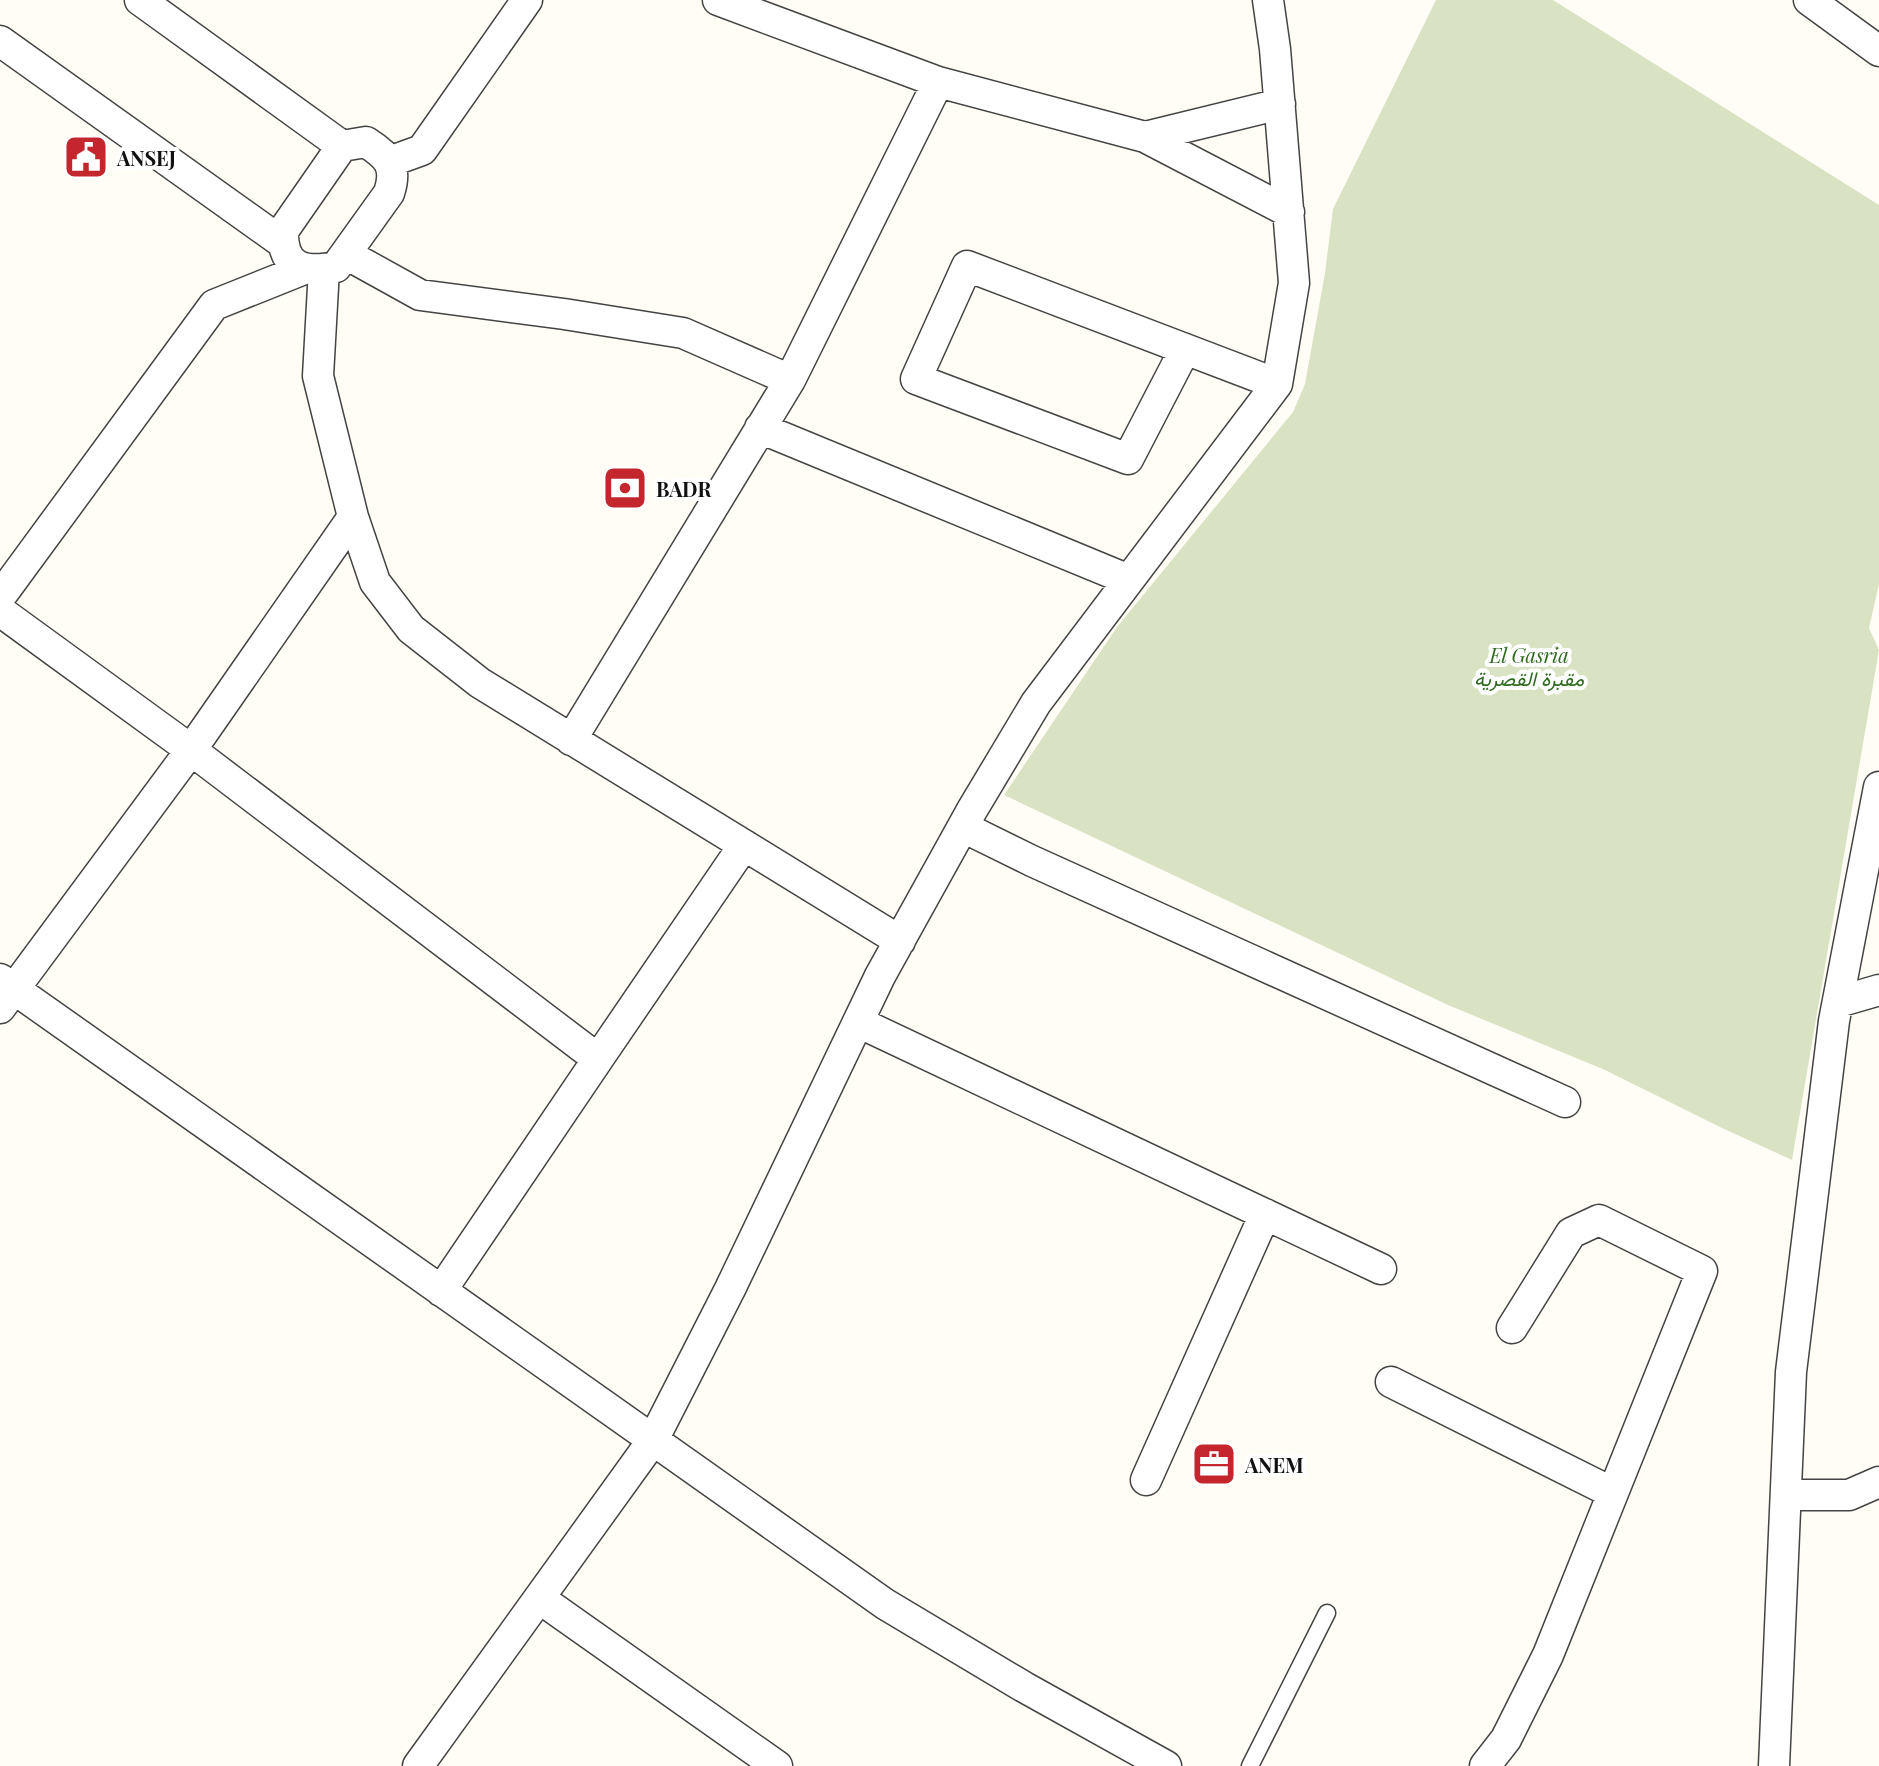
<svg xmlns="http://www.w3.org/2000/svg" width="1879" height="1766" font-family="'Playfair Display',Vazirmatn,serif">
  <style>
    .cemetery { fill: #d9e3c4 }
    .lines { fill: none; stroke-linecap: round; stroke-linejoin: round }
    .service-casing { stroke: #444; stroke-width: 19 }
    .minor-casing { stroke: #444; stroke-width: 33 }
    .service { stroke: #fff; stroke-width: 16 }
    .minor { stroke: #fff; stroke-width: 30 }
    .labels { text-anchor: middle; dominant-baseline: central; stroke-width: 8; stroke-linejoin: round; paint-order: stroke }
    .poi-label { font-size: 20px; font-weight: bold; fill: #111; stroke: #fff; text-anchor: start }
    .park-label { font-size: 20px; font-style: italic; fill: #2f6b1f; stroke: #fff }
  </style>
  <rect width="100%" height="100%" fill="#fffdf5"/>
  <path class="cemetery" d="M1436,0H1553L1879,205V584L1869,628L1879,650L1792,1160L1722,1128L1605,1070L1448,1005L1004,795L1117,627L1293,412L1305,384L1325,273L1333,209Z"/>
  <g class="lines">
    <g class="service-casing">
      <path id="service" d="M1250,1766L1327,1613"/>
    </g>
    <g class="minor-casing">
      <path id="minor" d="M140,0L342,146
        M1809,0L1879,51
        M0,41L283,243
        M938,82L1145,137
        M1280,104L1145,137L1289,212
        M366,142C388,156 398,166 389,193L336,267C305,273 282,269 283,231L342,146Z
        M389,162L422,150L527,0
        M346,254L420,295L564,314L683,333L790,380L938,82L718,0
        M324,269L318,376L353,517L375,582L411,629L480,683L900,941
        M1185,349L1128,459L916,379L967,266L1277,384
        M760,428L1129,580
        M0,597L214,305L304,269
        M0,611L191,750L598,1059L441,1291
        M571,740L790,380
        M963,827L1032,861L1565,1102
        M0,979L653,1440L418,1766
        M1838,1002L1879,990
        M0,1008L191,750L353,517
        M858,1022L1381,1269
        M598,1059L744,845
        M1391,1382L1613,1493
        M1146,1480L1265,1214
        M1786,1495H1849L1879,1482
        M539,1598L777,1766
        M1166,1766L1024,1687L885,1604L653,1440L730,1289L880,976L972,810L1036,703L1277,384L1294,283L1275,49L1268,0
        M1485,1766L1506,1739L1548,1655L1702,1271L1599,1220L1571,1233L1512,1328
        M1774,1766L1791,1372L1834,1021L1879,787"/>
    </g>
    <use href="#service" class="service"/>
    <use href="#minor" class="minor"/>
  </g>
  <defs>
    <g id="civic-square" transform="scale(2.3)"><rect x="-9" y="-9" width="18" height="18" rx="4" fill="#c4262e" stroke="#fff"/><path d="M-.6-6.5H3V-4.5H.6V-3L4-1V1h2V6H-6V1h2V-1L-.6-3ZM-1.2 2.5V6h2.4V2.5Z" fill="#fff"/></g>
    <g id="bank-square" transform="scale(2.3)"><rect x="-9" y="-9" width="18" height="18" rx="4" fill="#c4262e" stroke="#fff"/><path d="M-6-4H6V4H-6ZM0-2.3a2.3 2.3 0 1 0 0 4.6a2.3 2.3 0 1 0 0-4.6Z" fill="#fff"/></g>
    <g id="office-square" transform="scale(2.3)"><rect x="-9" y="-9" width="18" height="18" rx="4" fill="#c4262e" stroke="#fff"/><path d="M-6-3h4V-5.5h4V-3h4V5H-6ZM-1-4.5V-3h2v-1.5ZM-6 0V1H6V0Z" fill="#fff"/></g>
  </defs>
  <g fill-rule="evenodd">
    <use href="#civic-square" x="86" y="157"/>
    <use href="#bank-square" x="625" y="488"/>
    <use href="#office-square" x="1214" y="1464"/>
  </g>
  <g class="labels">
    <g class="poi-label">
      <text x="117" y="157">ANSEJ</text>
      <text x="656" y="488">BADR</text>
      <text x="1245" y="1464">ANEM</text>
    </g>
    <g class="park-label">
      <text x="1529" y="654">El Gasria<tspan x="1529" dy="23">مقبرة القصرية</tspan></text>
    </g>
  </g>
</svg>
